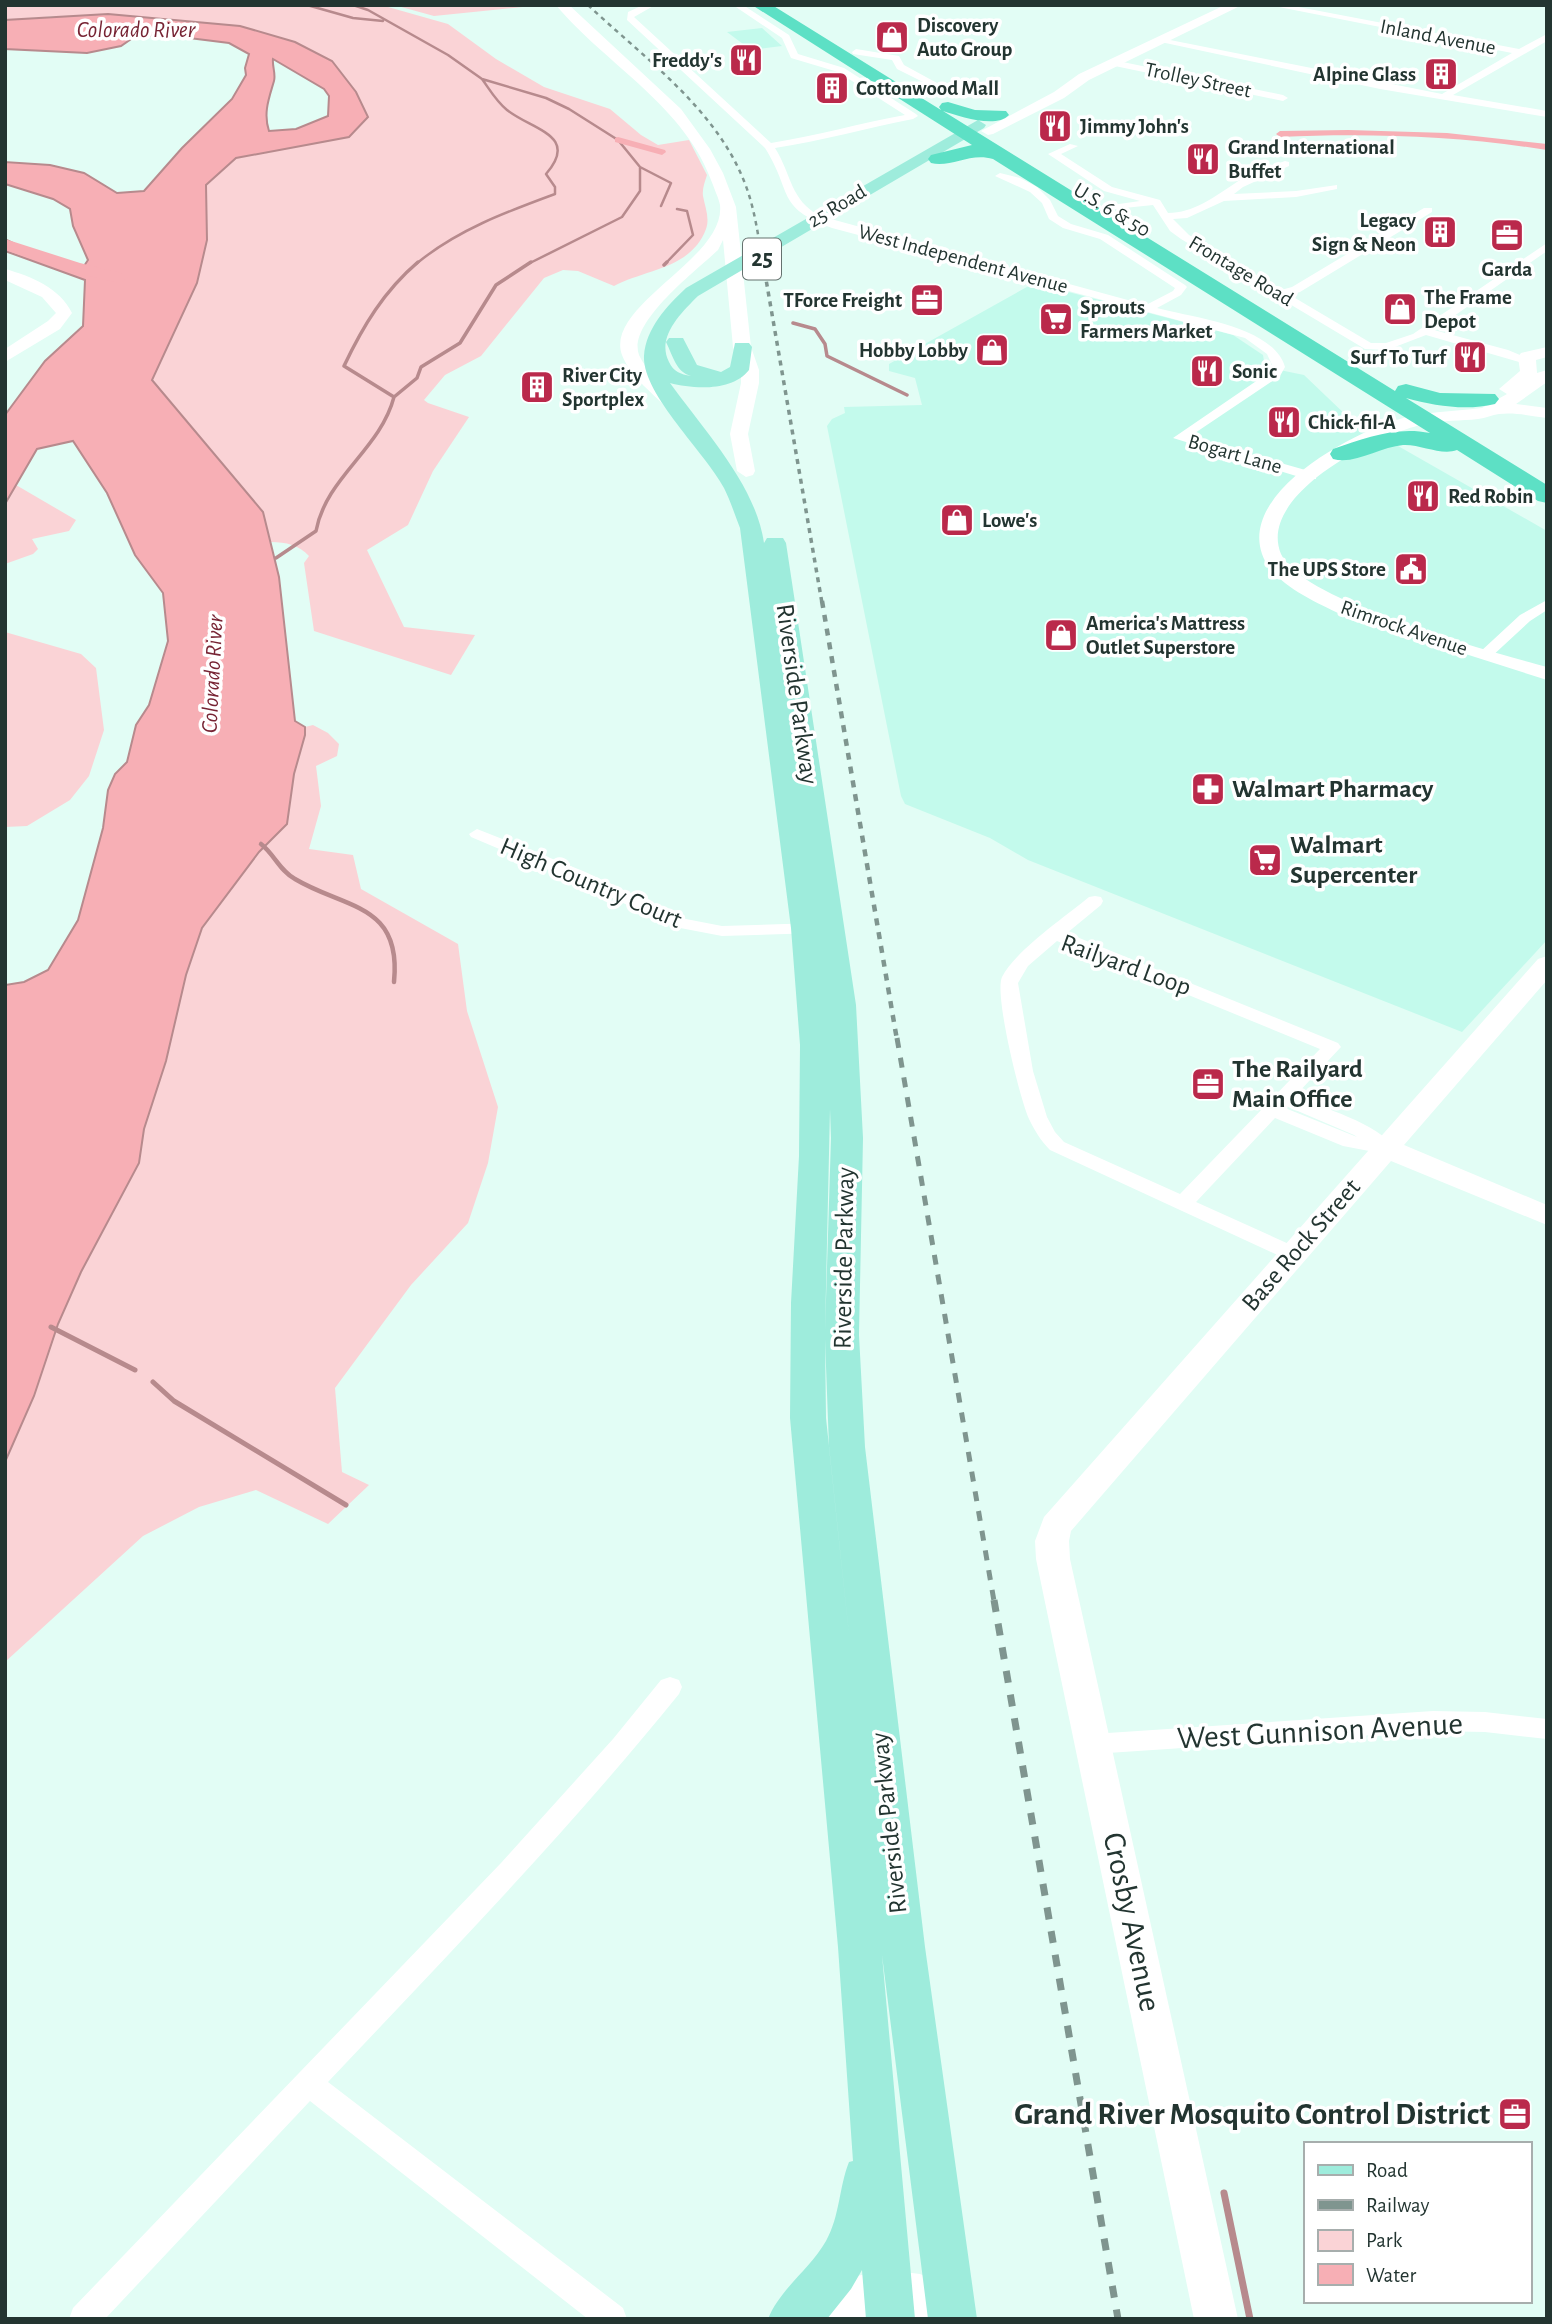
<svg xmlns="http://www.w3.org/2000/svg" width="1552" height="2324" font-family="'Alegreya Sans',sans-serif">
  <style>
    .built { fill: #c3faec }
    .green { fill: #fad3d6 }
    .water { fill: #f7afb5; stroke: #b78a8d; stroke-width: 2; fill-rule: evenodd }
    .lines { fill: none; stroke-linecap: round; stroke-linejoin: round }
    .stream-far4 { stroke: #b78a8d; stroke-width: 2.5 }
    .stream-far3 { stroke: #b78a8d; stroke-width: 3.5 }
    .stream-far2 { stroke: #b78a8d; stroke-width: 4.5 }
    .stream-far1 { stroke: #b78a8d; stroke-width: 5 }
    .stream { stroke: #b78a8d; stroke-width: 7 }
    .canal { fill: #f7afb5; fill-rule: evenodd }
    .river { fill: #f7afb5; fill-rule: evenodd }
    .street { fill: #fff; fill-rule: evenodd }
    .secondary { fill: #fff; fill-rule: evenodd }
    .primary { fill: #9eecdc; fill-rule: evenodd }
    .highway { fill: #5de0c5; fill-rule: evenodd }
    .rail-far4 { stroke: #7f958f; stroke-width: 2.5; stroke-dasharray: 4.5 4.5; stroke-linecap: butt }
    .rail-far3 { stroke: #7f958f; stroke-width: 3.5; stroke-dasharray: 5 5; stroke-linecap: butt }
    .rail-far2 { stroke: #7f958f; stroke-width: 4.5; stroke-dasharray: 7 7; stroke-linecap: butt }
    .rail-far1 { stroke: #7f958f; stroke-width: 5; stroke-dasharray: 10 10; stroke-linecap: butt }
    .rail { stroke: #7f958f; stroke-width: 7; stroke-dasharray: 12 12; stroke-linecap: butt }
    .labels { text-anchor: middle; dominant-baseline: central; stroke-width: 7; stroke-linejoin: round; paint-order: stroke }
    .far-poi-label { font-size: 21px; font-weight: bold; fill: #233531; stroke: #fff; text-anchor: start }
    .far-street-label { font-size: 21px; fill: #233531; stroke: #fff }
    .far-water-label { font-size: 23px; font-style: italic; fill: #772434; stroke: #fff }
    .shield { fill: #fff; stroke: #65726f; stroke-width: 2 }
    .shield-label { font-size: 24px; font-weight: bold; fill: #233531 }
    .street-label { font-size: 26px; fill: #233531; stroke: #fff }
    .poi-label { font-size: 26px; font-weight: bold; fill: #233531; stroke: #fff; text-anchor: start }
    .near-street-label { font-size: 32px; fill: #233531; stroke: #fff }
    .near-poi-label { font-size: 32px; font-weight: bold; fill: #233531; stroke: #fff; text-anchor: end }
  </style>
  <rect width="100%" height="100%" fill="#e2fdf5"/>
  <path class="built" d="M762,28L782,46L751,50L727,32Z
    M1034,283L1233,335L1263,355L1265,367L1304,375L1349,418L1547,531V940L1462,1032L1028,860L990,838L905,804L901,796L827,426L832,419L845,413L844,407L922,405L915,378L889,371V364Z"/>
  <path class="green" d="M5,5H381L448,24L496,59L544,87L610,109L641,135L658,145L689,140L707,175C705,181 702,189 703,196C705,207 710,218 706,229C691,269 646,269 614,286L578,271L563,270L544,278L481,356L445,375L424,400L428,403L469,417L433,471L408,525L367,550L404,627L475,635L451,675L314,631L304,563L309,556C299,545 286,542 271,542L263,512L152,380L197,283L207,240L205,185L236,158L349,137L356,92L332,61L295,42L58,16L5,20Z
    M394,5H542L434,16Z
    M16,485L76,520L69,531L32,539L38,549L33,554L5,564V504Z
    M5,632L81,654L96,668L104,730L89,776L70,800L27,826L5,827Z
    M313,725L328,733L339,744L337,756L316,766L321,806L309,849L353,855L361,889L458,944L467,1011L498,1107L488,1163L468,1223L411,1285L335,1388L342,1472L369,1485L328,1524L256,1490L199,1507L143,1536L5,1662V1462L34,1396L58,1324L81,1272L139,1163L144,1129L166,1061L186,975L202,928L259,852L287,824L294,774L305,735V727Z"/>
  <path class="water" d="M108,14L240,26L295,42L332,61L356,92L368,117L349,137L236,158L206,185L207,240L197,283L152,380L263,512L279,577L295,721L305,727V735L294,774L287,824L259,852L202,928L186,975L166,1061L144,1129L139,1163L81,1272L58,1324L34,1396L5,1462V985L24,982L48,970L78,920L103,828L108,790L115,774L127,762L136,725L149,705L168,641L163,593L135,555L107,493L73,441L37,449L5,504V415L45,361L83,326L85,280L5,251V239L57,265L82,269L88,260L73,226L70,209L53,199L5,184V162L50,165L84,173L117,193L144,191L182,148L232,99L246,75L245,68L249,54L229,43L173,36L137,35L121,46L87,53L5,49V20ZM273,59L324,89L329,96L328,116L296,129L269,131C263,113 269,98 274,81C276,74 272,66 273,59Z"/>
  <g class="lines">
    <path class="stream-far4" d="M307,5L353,18L383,21
      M353,5L368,10L448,55L482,79L546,98L569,109L618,140L640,167L671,183L661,206
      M416,264C457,230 506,212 555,194V187L546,174C580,135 532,130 507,110C496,101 490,90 482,79
      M528,264L622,217L640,191V168
      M665,264L693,235L687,211L677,209"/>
    <path class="stream-far3" d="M664,265L667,262
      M793,323L815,329L825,344L827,356L907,395
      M394,397L417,378L421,367L460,343L496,285L531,262
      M276,558L316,531C326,477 380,450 394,397L344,366C363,326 384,291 418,262"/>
    <path class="stream-far2" d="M261,844C274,854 280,871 295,879C345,909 402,903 394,982"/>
    <path class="stream-far1" d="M51,1327L135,1370
      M153,1382L174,1401L346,1505"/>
    <path class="stream" d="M1224,2193L1250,2319"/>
    <path class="canal" d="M1348,130L1447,133L1547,144V150C1458,136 1370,133 1280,137L1276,134L1280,131Z
      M618,137L665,150L666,152L662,155L615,142V138Z"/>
    <path class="river" d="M5,239L80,263L125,274L128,278L119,283L68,271L5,250Z"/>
    <path class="street" d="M643,5H655L634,17L771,143C816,136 860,123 905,115L838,72L791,58L782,38L733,5H743L789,35L798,54L844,68L916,114L918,116L913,119C867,128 822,141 775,148C792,175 790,200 820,216L1146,305L1173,291L1175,288L1100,239L1063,228L1049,219L1042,203L1030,192L995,176L1000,173L1020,178L1037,187L1050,200L1058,216L1071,224L1108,235L1185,285L1187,287L1181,295L1157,308C1194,318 1273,326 1285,367L1280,376L1189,437L1316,473V479H1306L1173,438L1271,371L1273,367L1267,354L1245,338L832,228C775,207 793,192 765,148L627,20L628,12Z
      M1269,5H1288L1519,49L1547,34V41L1453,95L1547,111V117L1380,89L1156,41L1160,38L1442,94L1512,53Z
      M856,49L899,56L904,65L937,83L929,85L897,69L892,60L853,54L852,52Z
      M1113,60L1283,95L1288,98L1283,101L1110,65L1108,63Z
      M1070,144L1078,146L1061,154L1112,187L1160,200L1168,213C1193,213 1214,197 1234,184C1248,174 1269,166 1285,161L1289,162V166L1243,187L1234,194L1296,191L1337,185V189L1296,197L1224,201L1187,218L1173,219L1189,235L1281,290L1292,287L1424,208H1432V212L1300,292L1290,295L1371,343H1386L1413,334L1547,243V251L1434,330L1508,350L1532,360L1526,364L1426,335L1387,350L1365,349L1181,239L1170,231L1153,205L1105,210V206L1140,201L1104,191L1048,154Z
      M1547,600V610L1530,621L1490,658H1480L1478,655L1480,652L1520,615Z
      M477,829L583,871L686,919L722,926L817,923L826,928L817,933L722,936L675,927L571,879L471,837L469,834Z
      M1095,896L1101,897L1103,901L1101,905L1067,933L1338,1043L1341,1047L1295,1096C1323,1108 1377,1123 1395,1148L1392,1152L1385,1154L1343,1146L1275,1118L1196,1202L1300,1249L1303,1254L1300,1259H1286L1050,1150C1041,1141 1035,1131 1029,1119C1020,1099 994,995 1002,977C1015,951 1065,917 1089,897ZM1057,941L1320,1049L1180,1194L1064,1142L1055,1132L1047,1117L1033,1071L1018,983L1028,966ZM1286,1106L1354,1135L1357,1137L1285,1108Z
      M670,1677L679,1680L682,1687L679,1694C569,1830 448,1955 328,2082L623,2308L627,2319H588L310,2101L105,2319H69L73,2308L501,1863L613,1739L661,1680Z
      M1433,1711L1485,1712L1547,1719V1739L1485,1732L1433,1731L1093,1754L1084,1751L1081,1744L1084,1737L1093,1734Z"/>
    <path class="secondary" d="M556,5H569L681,109L710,149L723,173L736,207L751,347L759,370V383L748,434L755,471L753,475L746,477L737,471L730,434L741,383V370L733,347L723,240L718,250C696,271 627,323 639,355C647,373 670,390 683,404L686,408L683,412H671C655,395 630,377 622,355C604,305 726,259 720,205C719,199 715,191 713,185C686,106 607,66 556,5Z
      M1225,5H1242L1089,80L1064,98L993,134L988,135L981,131L1054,92L1079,74Z
      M5,269C31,276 60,288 72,313L60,329L5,362V349L48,321L56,313L42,297L5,280Z
      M1547,347V357L1536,360L1537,373L1547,370V382L1516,404L1547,408V418C1531,416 1515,412 1499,414C1492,415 1486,418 1478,419C1461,421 1443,420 1425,424C1380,433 1256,494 1281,554C1302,602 1493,652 1547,667V680L1340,614C1315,602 1272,583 1262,554C1241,493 1346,437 1393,421C1423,411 1452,412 1482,408L1507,394L1499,389L1520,371L1518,357L1521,353Z
      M1547,956V980L1404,1145L1547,1205V1225L1391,1161L1071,1531L1069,1541L1070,1559L1238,2319H1194L1036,1559L1035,1541L1044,1517L1538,959Z
      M888,2270L920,2274L967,2293L974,2308L969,2319H925L888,2313L853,2319H787L785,2314L792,2299L846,2278Z"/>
    <path class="primary" d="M978,120L986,125L984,128L698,296C681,313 656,337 669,362C674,372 680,374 691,376C676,372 673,356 666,342L669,338H683L697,365L721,372L730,367L735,343H749L752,347L749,370C732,392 693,389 670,383C703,429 756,485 764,543L767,538H783L786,543L856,1005L863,1138L859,1335L865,1447L925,1947L977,2319H928L882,1955L915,2319H866L862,2270L851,2289L827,2319H768C780,2289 810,2269 826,2241C840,2216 839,2187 849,2162L853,2161L838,1947L790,1418L791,1303L799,1156L800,1045L791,928L740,528C735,515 730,500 724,488C705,452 642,394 644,356C646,328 667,306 686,288ZM830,1109L831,1138L825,1332ZM825,1339L829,1447L853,1672L826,1418Z"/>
    <path class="highway" d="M752,5H772L941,110L939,107L942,103L948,102L975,110L1006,111L1009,115C996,129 959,116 943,111L1395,391L1398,386L1406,384L1440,393L1495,394L1499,399L1495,404C1466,411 1435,406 1406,398L1547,485V503L1538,501L1457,450C1441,456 1421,444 1403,445C1380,447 1355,465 1333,459L1330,454L1333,449C1365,438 1396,426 1430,433L993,159C970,152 951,168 931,163L928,159L931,155L972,145Z"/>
    <path class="rail-far4" d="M588,5C643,57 715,108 744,181C755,208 758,236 763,264"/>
    <path class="rail-far3" d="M763,262L822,603"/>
    <path class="rail-far2" d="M822,601L897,1040"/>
    <path class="rail-far1" d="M897,1038L994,1601"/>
    <path class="rail" d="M994,1600L1118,2319"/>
  </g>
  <defs>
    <g id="shop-square" transform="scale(1.75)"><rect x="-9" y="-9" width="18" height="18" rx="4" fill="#ba294b" stroke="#fff"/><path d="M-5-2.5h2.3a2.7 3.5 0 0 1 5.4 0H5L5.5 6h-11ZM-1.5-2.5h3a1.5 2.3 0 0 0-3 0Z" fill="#fff"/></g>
    <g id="restaurant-square" transform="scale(1.75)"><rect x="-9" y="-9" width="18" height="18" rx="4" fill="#ba294b" stroke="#fff"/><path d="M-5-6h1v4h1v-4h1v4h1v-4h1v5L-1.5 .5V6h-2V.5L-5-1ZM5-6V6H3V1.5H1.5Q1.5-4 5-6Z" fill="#fff"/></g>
    <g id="building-square" transform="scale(1.75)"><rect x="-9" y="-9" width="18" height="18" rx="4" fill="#ba294b" stroke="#fff"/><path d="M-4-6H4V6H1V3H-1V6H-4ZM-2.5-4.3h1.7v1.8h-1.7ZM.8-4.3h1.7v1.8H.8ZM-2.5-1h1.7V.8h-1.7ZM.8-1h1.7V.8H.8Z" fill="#fff"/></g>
    <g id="office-square" transform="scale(1.75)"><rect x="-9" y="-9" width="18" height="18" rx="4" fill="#ba294b" stroke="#fff"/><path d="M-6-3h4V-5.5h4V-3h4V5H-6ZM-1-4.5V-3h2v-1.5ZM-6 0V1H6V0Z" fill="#fff"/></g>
    <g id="supermarket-square" transform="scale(1.75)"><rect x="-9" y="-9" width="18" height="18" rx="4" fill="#ba294b" stroke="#fff"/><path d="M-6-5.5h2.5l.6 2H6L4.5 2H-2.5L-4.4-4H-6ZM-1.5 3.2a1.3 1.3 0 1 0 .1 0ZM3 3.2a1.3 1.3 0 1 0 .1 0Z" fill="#fff"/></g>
    <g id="civic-square" transform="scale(1.75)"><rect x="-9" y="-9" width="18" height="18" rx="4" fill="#ba294b" stroke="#fff"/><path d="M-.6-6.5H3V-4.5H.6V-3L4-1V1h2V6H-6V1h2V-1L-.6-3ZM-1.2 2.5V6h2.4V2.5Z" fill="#fff"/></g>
    <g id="pharmacy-square" transform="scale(1.75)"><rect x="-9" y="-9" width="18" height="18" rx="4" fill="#ba294b" stroke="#fff"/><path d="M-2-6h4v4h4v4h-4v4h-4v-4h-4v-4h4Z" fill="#fff"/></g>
  </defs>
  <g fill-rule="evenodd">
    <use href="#shop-square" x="892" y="37"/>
    <use href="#restaurant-square" x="746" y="60"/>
    <use href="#building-square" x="1441" y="74"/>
    <use href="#building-square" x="832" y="88"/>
    <use href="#restaurant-square" x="1055" y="126"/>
    <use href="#restaurant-square" x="1203" y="159"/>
    <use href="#building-square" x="1440" y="232"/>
    <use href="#office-square" x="1507" y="235"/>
    <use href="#office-square" x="927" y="300"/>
    <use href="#shop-square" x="1400" y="309"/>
    <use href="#supermarket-square" x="1056" y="319"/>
    <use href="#shop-square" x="992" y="350"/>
    <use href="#restaurant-square" x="1470" y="357"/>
    <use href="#restaurant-square" x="1207" y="371"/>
    <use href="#building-square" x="537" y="387"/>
    <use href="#restaurant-square" x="1284" y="422"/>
    <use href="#restaurant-square" x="1423" y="496"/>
    <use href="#shop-square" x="957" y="520"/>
    <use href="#civic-square" x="1411" y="569"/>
    <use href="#shop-square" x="1061" y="635"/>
    <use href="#pharmacy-square" x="1208" y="789"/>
    <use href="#supermarket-square" x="1265" y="860"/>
    <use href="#office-square" x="1208" y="1084"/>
    <use href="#office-square" x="1515" y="2114"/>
  </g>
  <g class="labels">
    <g class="far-poi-label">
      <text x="917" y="25">Discovery<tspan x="917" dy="24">Auto Group</tspan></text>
      <text x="722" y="60" text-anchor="end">Freddy's</text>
      <text x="1416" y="74" text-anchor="end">Alpine Glass</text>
      <text x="856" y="88">Cottonwood Mall</text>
      <text x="1080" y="126">Jimmy John's</text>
      <text x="1228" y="147">Grand International<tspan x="1228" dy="24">Buffet</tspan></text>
      <text x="1416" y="220" text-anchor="end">Legacy<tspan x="1416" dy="24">Sign &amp; Neon</tspan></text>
      <text x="1507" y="269" text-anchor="middle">Garda</text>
      <text x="1424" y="297">The Frame<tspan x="1424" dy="24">Depot</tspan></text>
      <text x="902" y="300" text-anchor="end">TForce Freight</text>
      <text x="1080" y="307">Sprouts<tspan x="1080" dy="24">Farmers Market</tspan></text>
      <text x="968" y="350" text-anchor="end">Hobby Lobby</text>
      <text x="1446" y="357" text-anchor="end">Surf To Turf</text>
      <text x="1232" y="371">Sonic</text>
      <text x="562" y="375">River City<tspan x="562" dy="24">Sportplex</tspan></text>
      <text x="1308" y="422">Chick-fil-A</text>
      <text x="1448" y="496">Red Robin</text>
      <text x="982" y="520">Lowe's</text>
      <text x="1386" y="569" text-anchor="end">The UPS Store</text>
      <text x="1086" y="623">America's Mattress<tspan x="1086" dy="24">Outlet Superstore</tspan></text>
    </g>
    <g class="far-street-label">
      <text transform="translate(1438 37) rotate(11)">Inland Avenue</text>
      <text transform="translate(1198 80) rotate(12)">Trolley Street</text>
      <text transform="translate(837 206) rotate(-31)">25 Road</text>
      <text transform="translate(1112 210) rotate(31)">U.S. 6 &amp; 50</text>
      <text transform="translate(963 259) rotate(15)">West Independent Avenue</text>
      <text transform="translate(1241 271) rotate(31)">Frontage Road</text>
      <text transform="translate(1235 454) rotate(16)">Bogart Lane</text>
      <text transform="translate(1404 628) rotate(19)">Rimrock Avenue</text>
    </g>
    <g class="far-water-label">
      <text x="136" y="30">Colorado River</text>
      <text transform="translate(213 674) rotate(-87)">Colorado River</text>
    </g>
    <rect class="shield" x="743" y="238.5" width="38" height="41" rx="5"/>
    <g class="shield-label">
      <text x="762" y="259">25</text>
    </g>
    <g class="street-label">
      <text transform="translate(797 694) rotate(82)">Riverside Parkway</text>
      <text transform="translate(591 883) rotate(23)">High Country Court</text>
      <text transform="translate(1126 965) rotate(20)">Railyard Loop</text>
      <text transform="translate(1301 1245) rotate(-49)">Base Rock Street</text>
      <text transform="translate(844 1258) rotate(-89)">Riverside Parkway</text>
      <text transform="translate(889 1823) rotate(-96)">Riverside Parkway</text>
    </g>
    <g class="poi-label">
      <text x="1232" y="789">Walmart Pharmacy</text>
      <text x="1290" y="845">Walmart<tspan x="1290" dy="30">Supercenter</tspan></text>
      <text x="1232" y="1069">The Railyard<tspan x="1232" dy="30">Main Office</tspan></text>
    </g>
    <g class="near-street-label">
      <text transform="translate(1320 1731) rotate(-3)">West Gunnison Avenue</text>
      <text transform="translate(1132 1922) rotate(78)">Crosby Avenue</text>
    </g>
    <g class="near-poi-label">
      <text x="1490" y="2114">Grand River Mosquito Control District</text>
    </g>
  </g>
  <rect width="1552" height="2324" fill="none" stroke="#233531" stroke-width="14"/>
  <rect x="1304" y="2142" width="228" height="161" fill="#ffffff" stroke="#a7aead" stroke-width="2"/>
  <rect x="1318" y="2165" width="35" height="10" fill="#9eecdc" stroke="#a7aead" stroke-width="2"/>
  <text x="1366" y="2177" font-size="21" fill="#233531">Road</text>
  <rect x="1318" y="2200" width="35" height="10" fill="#7f958f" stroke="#a7aead" stroke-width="2"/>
  <text x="1366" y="2212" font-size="21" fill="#233531">Railway</text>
  <rect x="1318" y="2230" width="35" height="21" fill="#fad3d6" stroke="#a7aead" stroke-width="2"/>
  <text x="1366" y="2247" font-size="21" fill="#233531">Park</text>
  <rect x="1318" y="2264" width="35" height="21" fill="#f7afb5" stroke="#a7aead" stroke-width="2"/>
  <text x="1366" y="2282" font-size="21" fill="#233531">Water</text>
</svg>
